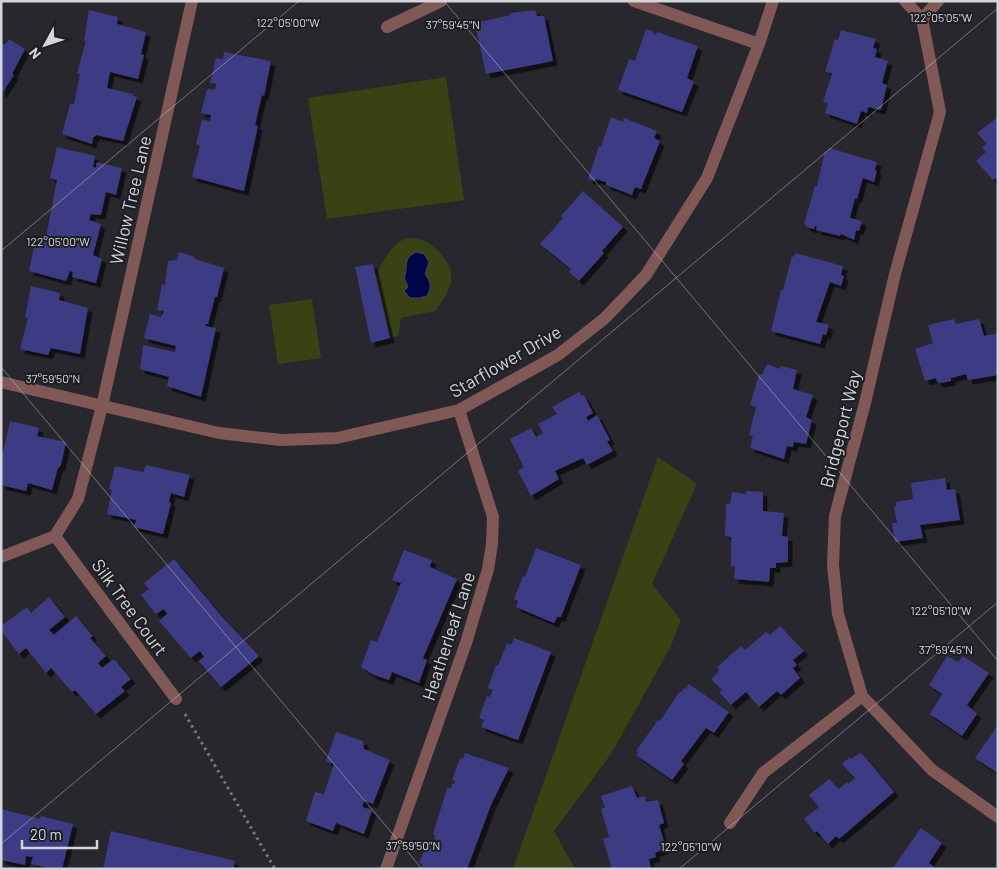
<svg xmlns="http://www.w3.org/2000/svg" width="999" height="870" font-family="Barlow,sans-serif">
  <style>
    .green { fill: #394212 }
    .water { fill: #000548; stroke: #404374 }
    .building { fill: #3e3a84; filter: url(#shadow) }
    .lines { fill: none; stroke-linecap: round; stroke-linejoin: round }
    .path { stroke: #78787d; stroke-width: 3; stroke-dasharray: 2.5 4; stroke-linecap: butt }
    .minor { stroke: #805856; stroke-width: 12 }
    .ticks { fill: none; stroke: #d4d5d9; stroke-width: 1; stroke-opacity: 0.45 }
    .labels { text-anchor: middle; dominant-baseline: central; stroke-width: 4; stroke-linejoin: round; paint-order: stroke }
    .street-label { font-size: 18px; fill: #d4d5d9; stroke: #1d1e23 }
    .ticks-label { font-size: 12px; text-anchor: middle; fill: #d4d5d9; stroke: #1d1e23; stroke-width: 4; stroke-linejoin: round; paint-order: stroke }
  </style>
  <defs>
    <filter id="shadow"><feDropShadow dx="4.5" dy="4.5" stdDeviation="0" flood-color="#0009"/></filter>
  </defs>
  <rect width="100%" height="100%" fill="#27272d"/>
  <path class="green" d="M446,77L464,200L327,219L308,98Z
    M407,238C420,238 427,241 436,249C460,272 453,287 435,311L401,318L398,336L390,338L375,276C384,262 390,244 407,238Z
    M312,299L321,358L278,364L269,305Z
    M658,457L697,484L652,584L681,620L670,648L611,754L554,831L575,869H513Z"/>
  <path class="water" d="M416,252L424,254L429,262L425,274C431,282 432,287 427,296L419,298H410L404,291L408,287L404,278C409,266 402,259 416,252Z"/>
  <path class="building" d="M89,10L118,17L117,24L146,32L141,54L144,55L138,79L110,72L107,88L133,94V96L137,97L123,141L96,135L93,138L92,144L62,134L70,104H74L80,74L77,73L86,41H84Z
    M535,10L537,16H544L553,61L486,74L475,23L511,15L510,13Z
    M646,29L653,31V33L656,35L657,32L698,46L687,78L694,82L682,112L618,90L629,59L635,61Z
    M841,30L876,39L873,48L877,49L875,57L888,61L882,83L887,85L881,110L868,107L867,113L861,111L857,124L825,113L828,103L823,102L832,73L825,72L835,39L838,40Z
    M9,39L25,49L12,74L14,75L1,95V42L5,45Z
    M224,52L271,61L264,96L262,95L255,125L258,126L244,191L192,177L200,146L196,144L202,120L210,121L211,115L201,113L207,89L215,90L216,84L210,83L216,58L223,59Z
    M611,117L623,122L624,118L657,131L654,138L660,141L641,189L635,187L632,195L606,185V182L596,179L595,181L588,179L599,146L601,147Z
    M998,117V177L993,180L976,161L986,152L982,147L987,144L977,133Z
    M57,147L95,156L93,167L96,168L97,162L122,168L116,195L106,192L101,215L91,214L89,220L101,224L93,255L102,259L96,283L72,277L73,272L70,271L66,281L29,271L35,241L45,243L57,180L50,178Z
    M829,148L877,162L875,170L877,171L874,182L863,178L857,199L855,198L850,218L862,221L859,231L856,230L854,240L841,234L840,236L816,230L817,226H815L814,229L806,227V225L804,224L815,186H817L825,151L828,152Z
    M583,191L623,227L602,251L604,253L579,281L569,272L571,269L540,244L563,218L561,216Z
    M179,252L195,257V259L224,268L217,297H215L208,324H206L205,326L216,328L201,397L167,386L169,377L140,369L143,345L175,352L176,346L144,338L150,314L161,317L164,311L157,310L162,284L165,285L168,261L177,260Z
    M795,253L843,266L841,275L844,276L841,286L830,282L816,322L829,325L826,335L823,334L820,344L771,331L781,290H783L792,256L794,257Z
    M373,264L390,338L371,343L355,267Z
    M31,286L60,293L59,300L88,308L80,354L51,348L48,355L20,349L28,318L25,317Z
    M954,319L956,324L979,319L984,336L998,333V375L968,380L966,374L951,378V381L940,383L937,382L936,378L925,381L915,349L933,343L928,325Z
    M767,364L780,369L781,366L797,370L793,389L813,395L806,417L812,420L806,444L794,442L793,447L787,446L784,459L750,448L753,436L749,435L756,407L750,405L759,374L762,375Z
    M579,392L582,396L584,395L593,413L586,417L588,421L597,415L610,440L607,441L613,451L587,465L583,458L555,471L559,479L531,496L518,471L524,467L510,439L531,428L536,437L543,433L538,424L557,414L552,407Z
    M10,421L39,428L37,436L66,442L61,465L58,468L52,490L28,483L26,491L1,485V452H3Z
    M146,465L190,475L184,497L171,493L169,502L171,503L163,534L134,527L136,520L107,514L112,490L109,489L115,466L143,472Z
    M945,478L947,490L955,489L960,520L920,525L923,538L895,542L892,523H897L894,506H896V502L913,499L911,483Z
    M746,491L763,492V511L784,513L782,536L788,537V562L776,563V568H770L769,582L734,579L735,566H731V537L725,536L726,504H730L732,492L746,494Z
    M536,548L581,565L561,617H557L554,623L516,607L518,601L514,599L523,576L525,577Z
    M404,550L432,560L430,567L457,579L423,658L427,660L419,683L392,672L389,680L374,675L361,667L371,640L377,642L401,583L392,580Z
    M174,559L223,618L259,656L221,687L199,661L204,657L200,651L191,658L159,621L167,614L164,609L156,614L141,595L149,589L144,583Z
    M49,597L65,617L49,630L54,635L76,616L93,636L90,638L106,656L98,663L102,668L114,659L131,679L121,687L125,691L96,714L75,690L72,692L51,668L46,673L26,648L19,654L1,631V626L27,607L31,613Z
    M780,626L804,651L793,660L797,665L793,668L800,678L781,695L777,691L759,707L746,692L731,705L719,692L722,690L711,679L719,671L717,667L741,646L745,650L766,632L770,635Z
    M514,638L551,652L518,740L481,727L484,720L479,718L487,696L490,697L493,690L488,688L496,665L498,666L507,643L511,645Z
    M947,656L958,662L963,656L989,673L967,705L977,714L962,736L930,714L942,694L929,685Z
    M689,684L729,712L714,733L706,728L681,761L684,764L672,780L636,755L638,752L636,751L658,720L660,721L680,691L682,692L684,688L686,689Z
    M998,725V770L996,772L975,758Z
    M336,732L363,741L364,749L390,760L373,804L364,801L362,807L372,810L364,834L336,823L333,831L306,821L315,792L324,794L334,764L326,761Z
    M465,753L509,768L491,805L467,869H421L423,864L419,863L428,841L435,843L437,840L434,839L435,835L433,834L447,788H451L452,784H454L455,781L452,780L460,758L463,759Z
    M860,753L865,757L894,792L839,839L836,836L828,844L817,831L815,833L804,819L819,807L809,795L829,779L839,789L847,782L848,784L855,778L842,764L850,757L851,759Z
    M632,786L637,798L645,796L646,802L658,800L664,823L659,825L666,848L655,853L656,857L649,859L651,869H612L603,839L609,837L601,809L605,808L601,796Z
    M1,809L40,819L41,816L73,824L62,869H53L31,864L33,857L26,856L25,865L1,860Z
    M921,828L942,843L929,863L937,869H892Z
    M111,831L235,861L233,869H103Z"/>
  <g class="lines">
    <path class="path" d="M185,714L275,869"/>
    <path class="minor" d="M634,1L759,44
      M905,1L922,19L940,112L895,274L865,403L835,516L833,565L838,614L862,696L932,770L998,817
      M922,19L938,1
      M387,27L441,1
      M1,382L219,433L281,440L337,438L459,410L558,355L605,318L646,275L707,178L759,44L773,1
      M55,536L176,699
      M1,557L55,536L78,499L102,406L192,1
      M730,823L763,773L862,696
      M386,869L466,643L488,569L492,544L493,517L459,410"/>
  </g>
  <path class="ticks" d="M444,1L998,661M1,251L299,1M1,367L422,869M1,844L998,8M679,869L998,602"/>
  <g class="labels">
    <g class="street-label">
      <text transform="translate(130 200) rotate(-77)">Willow Tree Lane</text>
      <text transform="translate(505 361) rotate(-30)">Starflower Drive</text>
      <text transform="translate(840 429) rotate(-76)">Bridgeport Way</text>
      <text transform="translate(130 607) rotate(54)">Silk Tree Court</text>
      <text transform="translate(448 636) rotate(-72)">Heatherleaf Lane</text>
    </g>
  </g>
  <g class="ticks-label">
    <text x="941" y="22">122°05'05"W</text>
    <text x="288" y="27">122°05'00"W</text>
    <text x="453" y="29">37°59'45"N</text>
    <text x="58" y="246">122°05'00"W</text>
    <text x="53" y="383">37°59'50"N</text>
    <text x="941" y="615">122°05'10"W</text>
    <text x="946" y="654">37°59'45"N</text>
    <text x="413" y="850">37°59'50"N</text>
    <text x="691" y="851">122°05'10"W</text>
  </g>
  <rect width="999" height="870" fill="none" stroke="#d4d5d9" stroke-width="5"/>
  <g transform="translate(45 45) rotate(230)" stroke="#1d1e23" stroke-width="4" paint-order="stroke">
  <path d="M0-4L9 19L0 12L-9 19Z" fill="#d4d5d9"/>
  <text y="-8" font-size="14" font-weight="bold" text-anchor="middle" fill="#d4d5d9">N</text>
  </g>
  <path d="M22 840v8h75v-8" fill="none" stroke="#d4d5d9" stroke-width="2.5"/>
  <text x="30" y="840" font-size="15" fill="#d4d5d9" stroke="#1d1e23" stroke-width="4" paint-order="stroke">20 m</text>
</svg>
